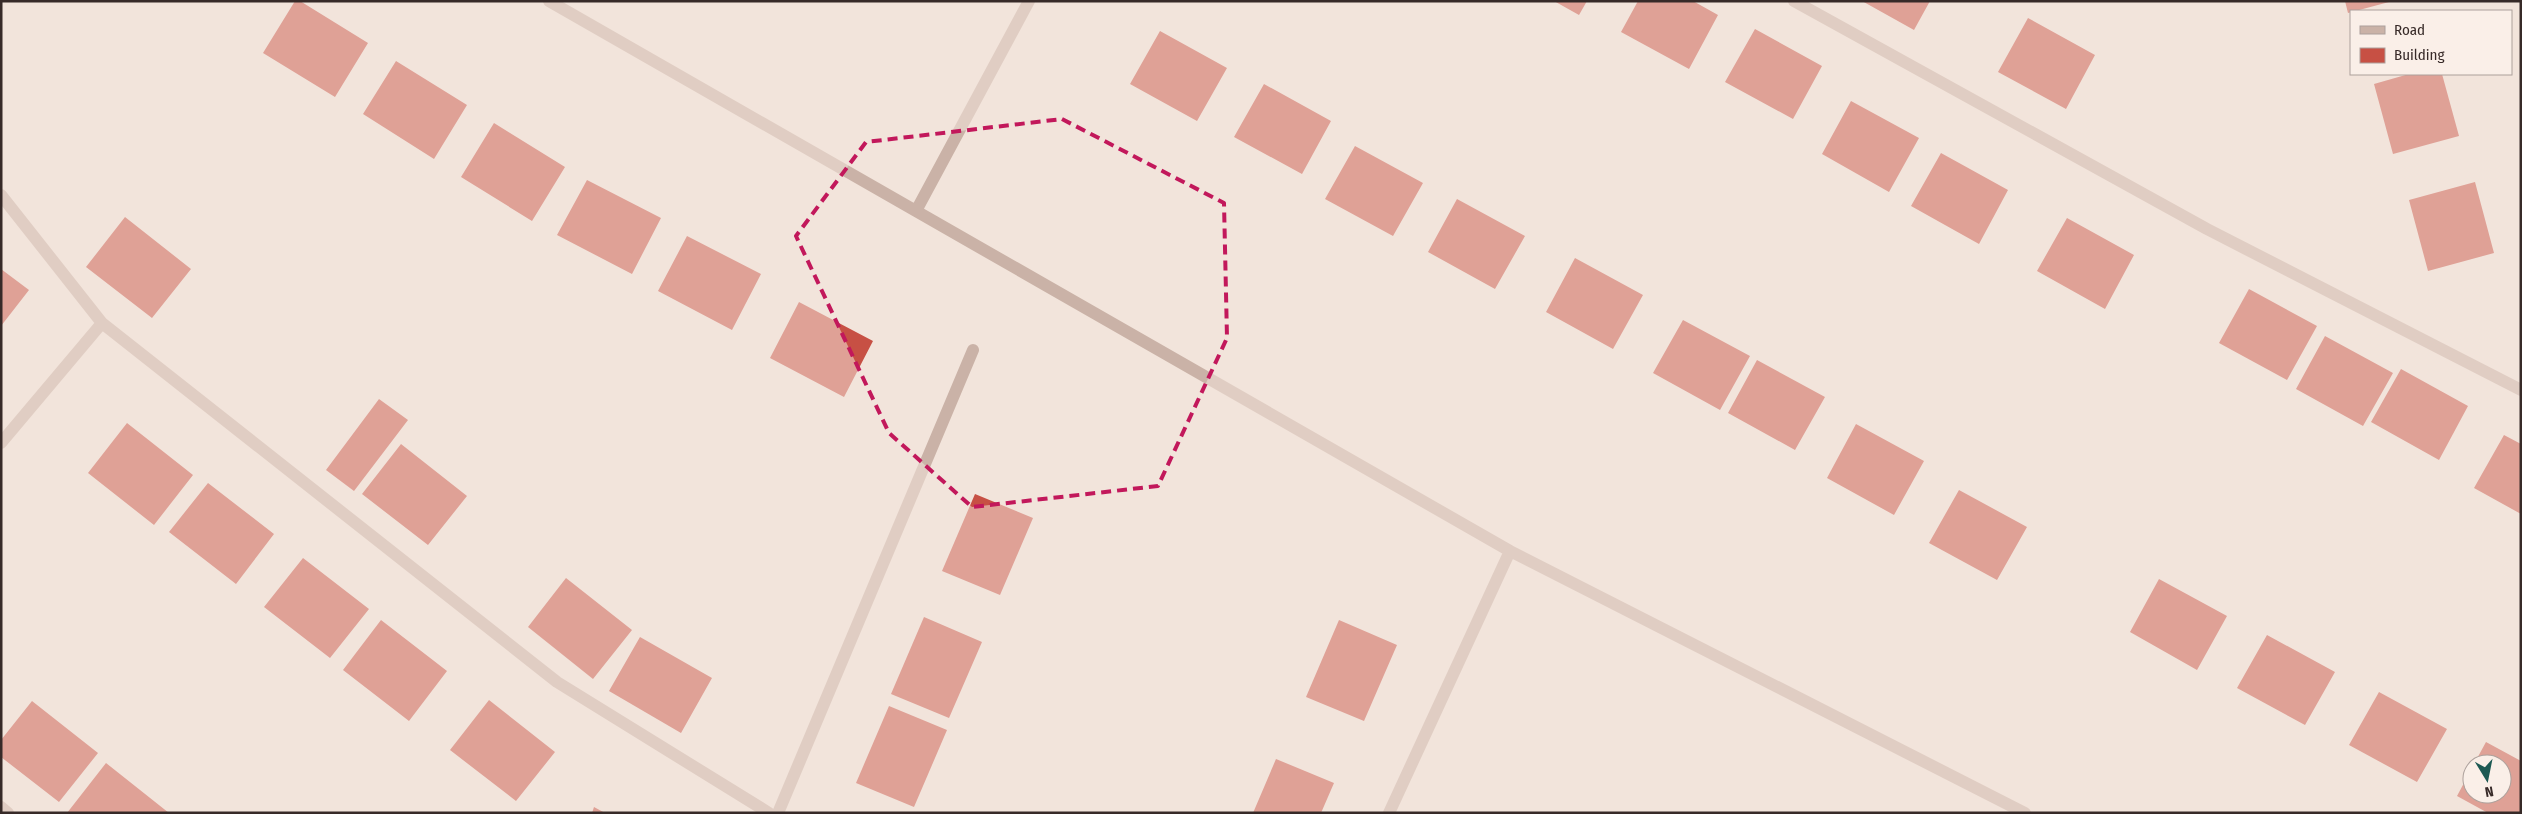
<svg xmlns="http://www.w3.org/2000/svg" width="2522" height="814" font-family="'Fira Sans Condensed',sans-serif">
  <style>
    .building { fill: #c75044 }
    .lines { fill: none; stroke-linecap: round; stroke-linejoin: round }
    .minor { stroke: #cab2a7; stroke-width: 12 }
    .marked { fill: none; stroke: #c2185b; stroke-width: 4; stroke-dasharray: 10 6; stroke-linejoin: round }
  </style>
  <rect width="100%" height="100%" fill="#f2e4db"/>
  <path class="building" d="M295,1H300L368,43L335,97L263,53Z
    M1554,1H1587L1579,15Z
    M1638,1H1693L1718,15L1689,69L1621,32Z
    M1862,1H1930L1914,30Z
    M2345,1H2389V2L2348,13Z
    M2028,18L2095,55L2066,109L1998,72Z
    M1755,29L1822,66L1793,119L1725,82Z
    M1160,31L1227,68L1197,121L1130,84Z
    M396,61L467,105L434,159L363,114Z
    M2409,74H2442L2459,136L2393,154L2374,84Z
    M1264,84L1331,121L1302,174L1234,137Z
    M1851,101L1919,138L1889,192L1822,154Z
    M494,123L565,167L532,221L461,177Z
    M1355,146L1423,183L1393,236L1325,199Z
    M1941,153L2008,190L1979,244L1911,206Z
    M587,180L661,218L632,274L557,235Z
    M2475,182L2494,253L2428,271L2409,200Z
    M1457,199L1525,236L1495,289L1428,252Z
    M125,217L191,269L152,318L86,267Z
    M2067,218L2134,255L2105,309L2037,271Z
    M687,236L761,274L732,330L658,291Z
    M1575,258L1643,295L1613,349L1546,312Z
    M1,269L29,290L1,326Z
    M2249,289L2317,326L2287,380L2219,343Z
    M799,302L873,341L844,397L770,358Z
    M1683,320L1750,356L1720,410L1653,373Z
    M2325,336L2393,373L2363,426L2296,389Z
    M1757,360L1825,397L1795,450L1728,413Z
    M2401,369L2468,406L2439,460L2371,422Z
    M379,399L408,420L354,491L326,470Z
    M127,423L193,475L154,525L88,473Z
    M1856,424L1924,461L1894,515L1827,478Z
    M2504,435L2521,444V514L2474,488Z
    M401,444L467,496L428,545L362,494Z
    M208,483L274,534L236,584L169,532Z
    M1959,490L2027,527L1997,580L1929,543Z
    M975,494L1033,518L1000,595L942,571Z
    M303,558L369,609L330,658L264,607Z
    M566,578L632,630L593,679L528,627Z
    M2159,579L2227,616L2197,670L2130,632Z
    M924,617L982,642L949,718L891,694Z
    M381,620L447,671L409,721L343,670Z
    M1339,620L1397,645L1364,721L1306,697Z
    M2267,635L2335,672L2305,725L2237,688Z
    M640,637L712,678L681,733L609,691Z
    M2379,692L2447,729L2417,782L2349,745Z
    M489,700L555,752L516,801L450,750Z
    M32,701L98,753L59,802L1,757V740Z
    M889,706L947,730L914,807L856,783Z
    M2486,742L2521,761V813H2488L2457,796L2472,768V794H2502V764H2474Z
    M1276,759L1334,783L1321,813H1253Z
    M106,763L169,813H67Z
    M594,807L605,813H592Z"/>
  <g class="lines">
    <path class="minor" d="M549,1L1510,551L2025,813
      M1794,1L2207,229L2521,390
      M1,195L102,323L557,682L769,813
      M916,211L1029,1
      M1,443L102,323
      M1,807L8,813
      M778,813L973,350
      M1389,813L1510,551"/>
  </g>
  <path d="M0 0H2522V814H0ZM1062,119L1224,203L1227,338L1158,486L972,507L889,433L796,236L866,142Z" fill="#f2e4db" fill-opacity=".55" fill-rule="evenodd"/>
  <path class="marked" d="M1062,119L1224,203L1227,338L1158,486L972,507L889,433L796,236L866,142Z"/>
  <rect width="2522" height="814" fill="none" stroke="#372a28" stroke-width="5"/>
  <rect x="2350" y="10" width="162" height="65" fill="#faefe8" stroke="#aca09b"/>
  <rect x="2360" y="26" width="25" height="8" fill="#cab2a7" stroke="#aca09b"/>
  <text x="2394" y="35" font-size="15" fill="#372a28">Road</text>
  <rect x="2360" y="48" width="25" height="15" fill="#c75044" stroke="#aca09b"/>
  <text x="2394" y="60" font-size="15" fill="#372a28">Building</text>
  <g transform="translate(2487 779) rotate(170)"><circle r="24" fill="#faefe8" stroke="#aca09b"/>
  <path d="M0-4L9 19L0 12L-9 19Z" fill="#1d5953"/>
  <text y="-8" font-size="14" font-weight="bold" text-anchor="middle" fill="#372a28">N</text>
  </g>
</svg>
